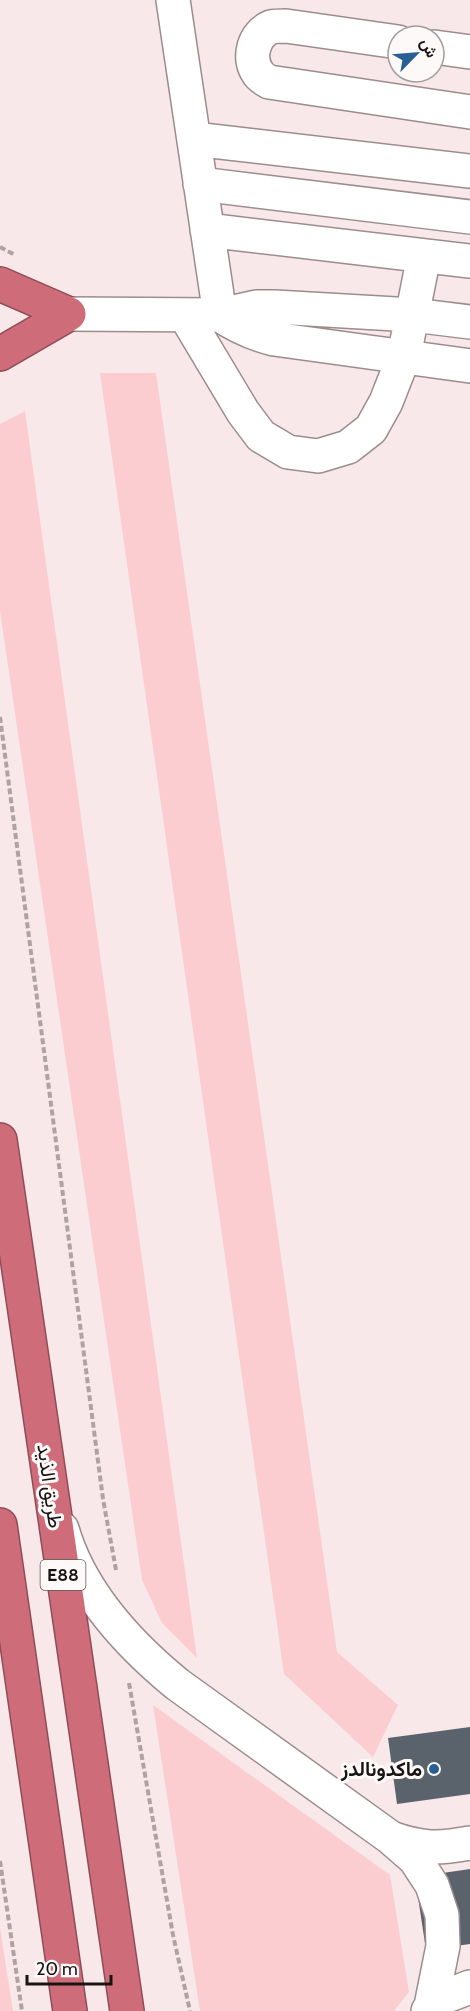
<svg xmlns="http://www.w3.org/2000/svg" width="470" height="2011" font-family="Cabin,Vazirmatn,sans-serif">
  <style>
    .green { fill: #fbcdd1 }
    .building { fill: #5a636c }
    .lines { fill: none; stroke-linecap: round; stroke-linejoin: round }
    .minor-casing { stroke: #9b8c8d; stroke-width: 36 }
    .highway-casing { stroke: #8f4d56; stroke-width: 36 }
    .path { stroke: #afa2a2; stroke-width: 4; stroke-dasharray: 6 3; stroke-linecap: butt }
    .minor { stroke: #fff; stroke-width: 33 }
    .highway { stroke: #ce6c79; stroke-width: 33 }
    .poi-dot { fill: #275e96; stroke: #fdf9f9; stroke-width: 2 }
    .labels { text-anchor: middle; dominant-baseline: central; stroke-width: 6; stroke-linejoin: round; paint-order: stroke }
    .shield { fill: #fdf9f9; stroke: #5d5959; stroke-width: 1.5 }
    .shield-label { font-size: 18px; font-weight: bold; fill: #191414 }
    .street-label { font-size: 20px; fill: #191414; stroke: #fdf9f9 }
    .poi-label { font-size: 20px; font-weight: bold; fill: #191414; stroke: #fdf9f9; text-anchor: end }
  </style>
  <rect width="100%" height="100%" fill="#f9e8e9"/>
  <path class="green" d="M100,373H156L337,1652L398,1705L373,1757L284,1674Z
    M25,411L197,1658L162,1623L142,1580L0,611V424Z
    M153,1705L390,1875L409,1992L394,2011H200Z
    M0,1928L13,2011H0Z"/>
  <path class="building" d="M470,1727V1794L397,1804L388,1738Z
    M470,1869V1944L426,1950L415,1877Z"/>
  <g class="lines">
    <g class="minor-casing">
      <path id="minor" d="M173,0L220,315C238,327 254,334 274,339L470,366
        M398,42L286,26C282,26 275,26 271,27C254,34 247,58 258,73C260,77 266,80 269,82L470,112
        M434,47L470,52
        M194,139L470,171
        M200,184L470,217
        M207,230L470,261
        M69,314L220,315L256,307H275L413,315L470,322
        M185,315L243,412L261,436L288,452L318,456L348,447L371,429L386,402L404,356L424,256
        M62,1529C80,1592 127,1643 177,1684L391,1838C421,1849 439,1849 470,1843
        M392,1839L415,1859L432,1885L442,1915L443,1946L430,2011
        M428,2011L444,1997L470,1987"/>
    </g>
    <g class="highway-casing">
      <path id="highway" d="M0,284L69,314
        M0,354L69,314
        M0,1140L127,2011
        M0,1525L70,2011"/>
    </g>
    <path class="path" d="M0,247L15,255
      M0,717L103,1499L116,1570
      M129,1683L173,1935L190,2011
      M0,1861L22,2011"/>
    <use href="#minor" class="minor"/>
    <use href="#highway" class="highway"/>
  </g>
  <circle class="poi-dot" cx="434" cy="1769" r="6"/>
  <g class="labels">
    <rect class="shield" x="40.5" y="1560" width="45" height="30" rx="4.5"/>
    <g class="shield-label">
      <text x="63" y="1575">E88</text>
    </g>
    <g class="street-label">
      <text transform="translate(50 1486) rotate(82)">طريق الذيد</text>
    </g>
    <g class="poi-label">
      <text x="422" y="1769">ماكدونالدز</text>
    </g>
  </g>
  <g transform="translate(416 54) rotate(65)"><circle r="28" fill="#fdf9f9" stroke="#a29d9d" stroke-width="1.5"/>
  <path d="M0-4.5L10 22L0 15L-10 22Z" fill="#275e96"/>
  <text y="-9" font-size="16" font-weight="bold" text-anchor="middle" fill="#191414">ش</text>
  </g>
  <path d="M27 1975v9h84v-9" fill="none" stroke="#191414" stroke-width="3"/>
  <text x="36" y="1975" font-size="18" fill="#191414" stroke="#fdf9f9" stroke-width="4.5" paint-order="stroke">20 m</text>
</svg>
